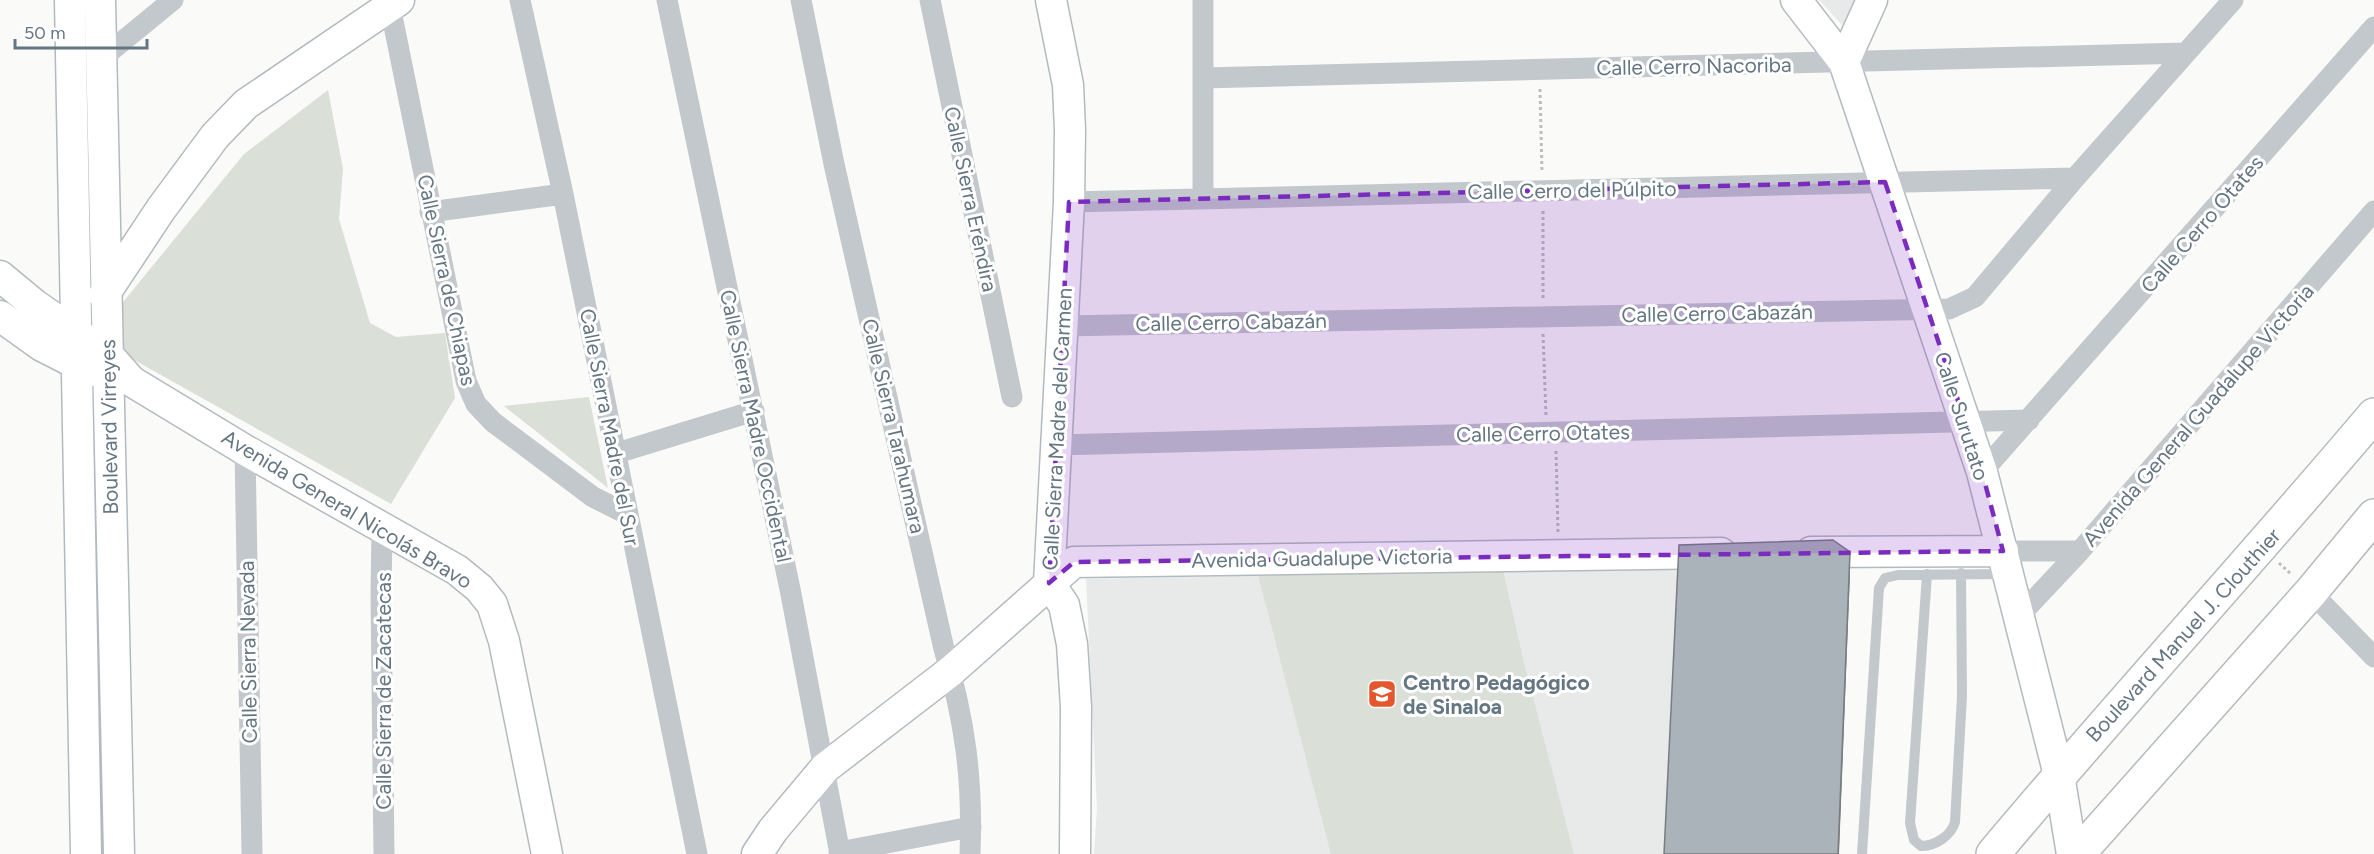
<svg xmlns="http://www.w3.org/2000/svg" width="2374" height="854" font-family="Figtree,sans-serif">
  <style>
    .built { fill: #e8e9e9 }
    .green { fill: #dadfd7 }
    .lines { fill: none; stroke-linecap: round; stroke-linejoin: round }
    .secondary-casing { stroke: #b3babf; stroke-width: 33 }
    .primary-casing { stroke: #b5babe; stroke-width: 36 }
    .path { stroke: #bbbfc2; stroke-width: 3; stroke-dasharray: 3 3; stroke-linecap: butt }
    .lane { stroke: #c3c8cc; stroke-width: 10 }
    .street { stroke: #c3c8cc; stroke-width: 21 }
    .secondary { stroke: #fff; stroke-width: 30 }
    .primary { stroke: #fff; stroke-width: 33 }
    .shaded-wall { fill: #777d82 }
    .building { fill: #aab3b9; stroke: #777d82; stroke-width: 1.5 }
    .marked { fill: #7b2cbf; fill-opacity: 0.2; stroke: #7b2cbf; stroke-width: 4.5; stroke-dasharray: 12 8; stroke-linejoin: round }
    .labels { text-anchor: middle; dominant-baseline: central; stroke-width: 6; stroke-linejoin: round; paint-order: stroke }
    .street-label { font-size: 21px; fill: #657683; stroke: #fff }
    .poi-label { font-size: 21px; font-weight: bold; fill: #657683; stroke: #fff; text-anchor: start }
  </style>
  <rect width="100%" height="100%" fill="#fafaf8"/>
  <path class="built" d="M1819,0H1855L1844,27Z
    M1679,566L1665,854H1094L1097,809L1086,579Z"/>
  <path class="green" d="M328,90L343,169L339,219L370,323L396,337L445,333L455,398L391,504L120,352L119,307L244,154Z
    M589,397L608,488L504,406Z
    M1503,570L1524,663L1574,854H1331L1258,575Z"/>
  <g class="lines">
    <g class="secondary-casing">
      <path id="secondary" d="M70,0L86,854
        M100,0L119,854
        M1051,0L1068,85L1070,130L1069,202L1049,583L1064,605L1072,644L1076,707L1075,854
        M1796,0L1844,62L1982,472L2059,775L2072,854
        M1844,62L1872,0
        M0,276L35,305L108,355L131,381L245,450L457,570L479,588L492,604L504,641L547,854
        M104,295L161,209L215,136L246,104L399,0
        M0,316L42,346L91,371
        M1811,552L2003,551
        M757,854L773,830L825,768L951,671L1074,562L1721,553"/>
    </g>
    <g class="primary-casing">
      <path id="primary" d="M1993,854C2117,706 2249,563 2374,415
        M2078,854L2311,592L2374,516"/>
    </g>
    <path class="path" d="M1540,89L1542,172
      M1543,298V208
      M1543,334L1546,415
      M1556,451L1558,532
      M2279,563L2292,575"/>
    <path class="lane" d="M1927,574L1910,823L1914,840L1921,846C1935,846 1951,836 1955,822L1962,696L1961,573
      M1862,854L1879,588L1885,578L1898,575L2005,574"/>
    <path class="street" d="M520,0L563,194L697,854
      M667,0L791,594L840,854
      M801,0L834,164L944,649C965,721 973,779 970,854
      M930,0L1012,397
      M390,6L466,381L476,404L493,422L593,497L627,514
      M101,59L173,0
      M1203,78L2185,53
      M1203,198V0
      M1069,202L2075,178
      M430,212L563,194
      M1062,326L1949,309L1975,297L2075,178L2233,0
      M1056,445L2029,420
      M245,450L252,854
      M617,453L754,411
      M1982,472L2374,27
      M382,528L381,593L384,854
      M2003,551H2080
      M2311,592L2374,657
      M2019,616L2080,551L2374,211
      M839,852L971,827"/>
    <use href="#secondary" class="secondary"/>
    <use href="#primary" class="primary"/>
  </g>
  <path class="shaded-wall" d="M1850,552V573L1839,854H1838Z"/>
  <path class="building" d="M1833,540L1850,552L1838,854H1664L1679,545Z"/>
  <path class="marked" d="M1885,182L1982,472L2003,551L1074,562L1049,583L1069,202Z"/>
  <defs>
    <g id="university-square" transform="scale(1.5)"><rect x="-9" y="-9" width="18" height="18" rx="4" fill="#e4572e" stroke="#fff"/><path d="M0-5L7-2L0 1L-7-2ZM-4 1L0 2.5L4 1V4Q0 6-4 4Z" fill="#fff"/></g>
  </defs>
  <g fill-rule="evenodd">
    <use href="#university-square" x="1382" y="694"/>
  </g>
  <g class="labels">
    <g class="street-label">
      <text transform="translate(1694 66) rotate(-1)">Calle Cerro Nacoriba</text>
      <text transform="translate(1572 190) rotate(-1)">Calle Cerro del Púlpito</text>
      <text transform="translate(971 199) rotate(78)">Calle Sierra Eréndira</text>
      <text transform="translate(2202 224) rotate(-49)">Calle Cerro Otates</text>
      <text transform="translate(447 280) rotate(78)">Calle Sierra de Chiapas</text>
      <text transform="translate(1717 313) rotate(-1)">Calle Cerro Cabazán</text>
      <text transform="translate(1231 322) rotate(-1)">Calle Cerro Cabazán</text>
      <text transform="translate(2198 415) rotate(-49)">Avenida General Guadalupe Victoria</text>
      <text transform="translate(1962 416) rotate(72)">Calle Surutato</text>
      <text transform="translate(756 426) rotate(78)">Calle Sierra Madre Occidental</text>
      <text transform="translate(894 426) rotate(77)">Calle Sierra Tarahumara</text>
      <text transform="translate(109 427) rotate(-91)">Boulevard Virreyes</text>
      <text transform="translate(610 427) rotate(79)">Calle Sierra Madre del Sur</text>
      <text transform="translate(1057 429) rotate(-87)">Calle Sierra Madre del Carmen</text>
      <text transform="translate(1543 433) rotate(-1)">Calle Cerro Otates</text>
      <text transform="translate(347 509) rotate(31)">Avenida General Nicolás Bravo</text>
      <text transform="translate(1322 558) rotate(-1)">Avenida Guadalupe Victoria</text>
      <text transform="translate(2183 635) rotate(-48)">Boulevard Manuel J. Clouthier</text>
      <text transform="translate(248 652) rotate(-91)">Calle Sierra Nevada</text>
      <text transform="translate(383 691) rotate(-90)">Calle Sierra de Zacatecas</text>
    </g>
    <g class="poi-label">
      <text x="1403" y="682">Centro Pedagógico<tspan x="1403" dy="24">de Sinaloa</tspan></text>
    </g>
  </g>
  <path d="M15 39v9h132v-9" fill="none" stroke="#657683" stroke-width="3"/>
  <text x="24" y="39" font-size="18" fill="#657683" stroke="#ffffff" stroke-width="4.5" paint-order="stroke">50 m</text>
</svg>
